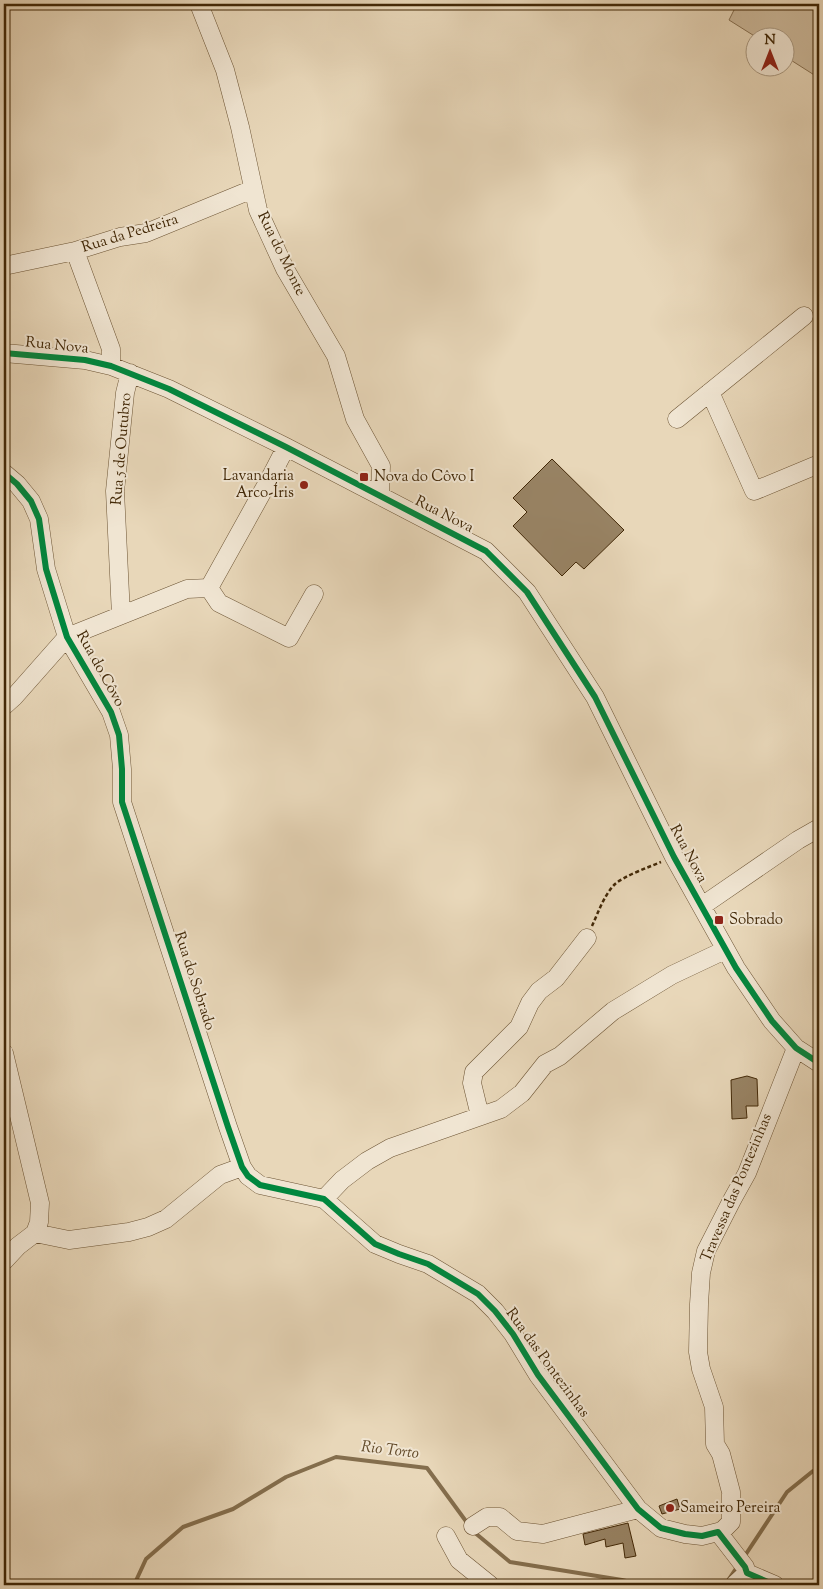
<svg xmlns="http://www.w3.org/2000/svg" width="823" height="1589" font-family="'Sorts Mill Goudy',serif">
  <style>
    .green { fill: #ccb99b; stroke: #877051 }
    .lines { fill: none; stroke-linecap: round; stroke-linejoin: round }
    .stream { stroke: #846e4d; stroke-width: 4 }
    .building { fill: #988364; stroke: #422807 }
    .minor-casing { stroke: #6c5434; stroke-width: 19 }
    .path { stroke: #422807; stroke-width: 2.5; stroke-dasharray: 4 2.5; stroke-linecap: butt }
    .minor { stroke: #f0e5d2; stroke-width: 18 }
    .cycleway-casing { stroke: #f0e5d2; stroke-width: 9 }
    .cycleway { stroke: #00873e; stroke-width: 6 }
    .poi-dot { fill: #8f2418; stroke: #f0e5d2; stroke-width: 2 }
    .labels { text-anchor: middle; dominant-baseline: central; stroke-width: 4; stroke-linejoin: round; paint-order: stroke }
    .street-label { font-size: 15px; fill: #422807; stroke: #f0e5d2 }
    .poi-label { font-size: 15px; fill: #422807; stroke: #f0e5d2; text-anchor: start }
    .water-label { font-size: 16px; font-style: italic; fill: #634b2a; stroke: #f0e5d2 }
  </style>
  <rect width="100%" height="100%" fill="#e8d7b9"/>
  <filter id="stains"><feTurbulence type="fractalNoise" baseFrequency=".004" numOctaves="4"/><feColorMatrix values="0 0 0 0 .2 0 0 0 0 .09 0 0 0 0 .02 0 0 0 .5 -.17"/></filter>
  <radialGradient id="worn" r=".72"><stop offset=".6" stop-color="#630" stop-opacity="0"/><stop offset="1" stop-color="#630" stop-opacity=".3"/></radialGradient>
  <path class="green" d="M737,4H819V78L786,57V38L756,37L729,20Z"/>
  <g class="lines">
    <path class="stream" d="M474,1532L510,1562L622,1580L643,1585
      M744,1557L787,1492L813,1471L819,1473
      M134,1585L146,1559L183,1527L233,1509L286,1477L336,1457L427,1468L468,1524
      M725,1585L737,1567"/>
  </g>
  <path class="building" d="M552,459L624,530L584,569L576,562L562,576L513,526L527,512L513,498Z
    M747,1076L757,1079L758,1106H746L747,1118L732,1119L731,1080Z
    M677,1499L680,1509L662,1514L659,1506Z
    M628,1523L636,1556L625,1558L623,1543L606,1547L605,1539L585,1545L583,1534Z"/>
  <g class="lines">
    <g class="minor-casing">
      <path id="minor" d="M199,4L225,70L240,127L258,210L285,269L336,356L355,419L381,466L380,496
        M75,251L111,349V366
        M4,266L75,251L120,237L146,233L253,189
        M4,353L85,360L111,366L169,389L286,447L486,551L527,592L595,697L674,857L736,968L772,1021L796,1048L819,1063
        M710,392L754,491L819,464
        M677,419L804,316
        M4,473L17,484L31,501L39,519L46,569L67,637L111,712L119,735L122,769V802L228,1127L242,1167L248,1176L260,1185L324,1199L375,1244L399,1254L428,1264L478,1294L495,1311L513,1334L538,1375L638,1509L661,1528L685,1534L702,1536L718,1532L745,1567L747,1573L775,1585
        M209,588L269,480L286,447
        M209,588L219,603L289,638L314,594
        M121,615L115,491L125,393L130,373
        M4,706L14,697L67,637L187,589L209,588
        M702,906L798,840L819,828
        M4,1053L40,1203L39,1222L35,1233
        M480,1116L472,1083L474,1072L519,1027L530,1003L539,991L556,978L587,938
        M324,1199L342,1180L367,1161L390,1148L501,1109L522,1093L545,1064L560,1056L613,1011L672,975L725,950
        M4,1261L18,1246L35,1233L69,1240L129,1232L148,1227L166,1219L220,1175L242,1167
        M473,1526L487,1517H500L517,1531L543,1534L638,1509
        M718,1532L723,1530L731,1522V1492L721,1454L715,1444L714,1407L701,1369L698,1352L699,1304L701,1273L706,1251L732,1200L747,1173L796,1048
        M446,1536L459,1560L490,1585
        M734,1585L747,1573"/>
    </g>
    <path class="path" d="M592,926C598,913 604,895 615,884C624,876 649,867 661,862"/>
    <use href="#minor" class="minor"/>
    <g class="cycleway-casing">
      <path id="cycleway" d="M4,353L85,360L111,366L169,389L286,447L486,551L527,592L595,697L674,857L736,968L772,1021L796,1048L819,1063
        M4,473L17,484L31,501L39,519L46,569L67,637L111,712L119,735L122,769V802L228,1127L242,1167L248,1176L260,1185L324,1199L375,1244L399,1254L428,1264L478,1294L495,1311L513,1334L538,1375L638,1509L661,1528L685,1534L702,1536L718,1532L745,1567L747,1573L775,1585"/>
    </g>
    <use href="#cycleway" class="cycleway"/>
  </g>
  <g class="poi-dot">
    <rect x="359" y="472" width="10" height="10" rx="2.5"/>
    <circle cx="304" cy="485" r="5"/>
    <rect x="714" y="915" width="10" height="10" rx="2.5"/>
    <circle cx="670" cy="1508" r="5"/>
  </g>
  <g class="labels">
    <g class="street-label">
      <text transform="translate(130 234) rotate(-17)">Rua da Pedreira</text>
      <text transform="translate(281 254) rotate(64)">Rua do Monte</text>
      <text transform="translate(57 346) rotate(6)">Rua Nova</text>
      <text transform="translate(122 449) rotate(-85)">Rua 5 de Outubro</text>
      <text transform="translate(444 515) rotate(27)">Rua Nova</text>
      <text transform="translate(100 669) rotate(61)">Rua do Côvo</text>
      <text transform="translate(688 854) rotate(62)">Rua Nova</text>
      <text transform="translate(194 981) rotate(72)">Rua do Sobrado</text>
      <text transform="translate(737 1188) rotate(-67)">Travessa das Pontezinhas</text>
      <text transform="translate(547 1363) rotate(54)">Rua das Pontezinhas</text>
    </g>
    <g class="poi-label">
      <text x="294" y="476" text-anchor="end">Lavandaria<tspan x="294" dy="17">Arco-Íris</tspan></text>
      <text x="374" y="477">Nova do Côvo I</text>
      <text x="729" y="920">Sobrado</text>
      <text x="680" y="1508">Sameiro Pereira</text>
    </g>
    <g class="water-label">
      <text transform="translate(390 1451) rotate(7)">Rio Torto</text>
    </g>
  </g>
  <rect width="823" height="1589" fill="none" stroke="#e8d7b9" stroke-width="20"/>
  <rect x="5" y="5" width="813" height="1579" fill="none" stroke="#422807" stroke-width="2.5"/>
  <rect x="10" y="10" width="803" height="1569" fill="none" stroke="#422807"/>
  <g transform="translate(770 52)"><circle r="24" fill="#f0e5d2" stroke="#aa9981"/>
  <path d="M0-4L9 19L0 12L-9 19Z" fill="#8f2418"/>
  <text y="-8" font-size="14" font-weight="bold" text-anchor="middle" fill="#422807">N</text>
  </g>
  <rect width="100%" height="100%" filter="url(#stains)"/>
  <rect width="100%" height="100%" fill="url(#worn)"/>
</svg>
